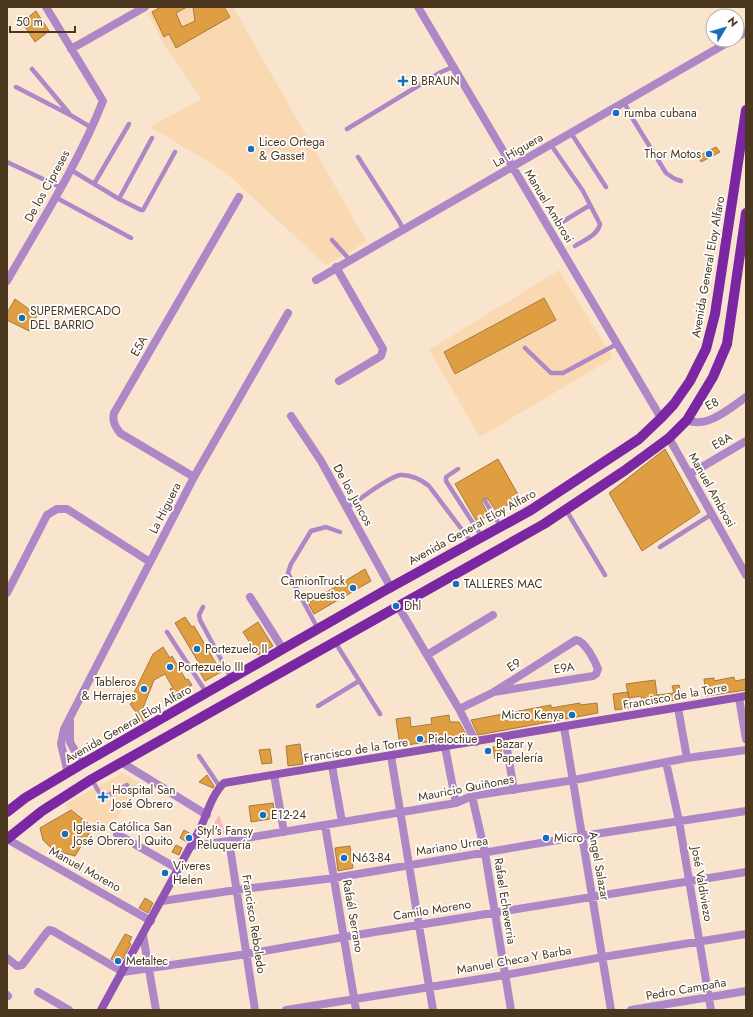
<svg xmlns="http://www.w3.org/2000/svg" width="753" height="1017" font-family="Jost,sans-serif">
  <style>
    .built { fill: #fad9b2 }
    .green { fill: #fab4bc }
    .building { fill: #e09e43; stroke: #a6793d }
    .lines { fill: none; stroke-linecap: round; stroke-linejoin: round }
    .path { stroke: #bba78f; stroke-width: 1.5; stroke-dasharray: 4 2; stroke-linecap: butt }
    .lane { stroke: #ae87c6; stroke-width: 4.5 }
    .street { stroke: #ae87c6; stroke-width: 8 }
    .secondary { stroke: #9054b3; stroke-width: 8 }
    .primary { stroke: #7b27a3; stroke-width: 10 }
    .poi-dot { fill: #1a6dbb; stroke: #fff; stroke-width: 1.5 }
    .labels { text-anchor: middle; dominant-baseline: central; stroke-width: 3.5; stroke-linejoin: round; paint-order: stroke }
    .poi-label { font-size: 12px; fill: #4a371e; stroke: #fff; text-anchor: start }
    .street-label { font-size: 12px; fill: #4a371e; stroke: #fff }
  </style>
  <rect width="100%" height="100%" fill="#f9e5ce"/>
  <path class="built" d="M158,7H233L367,242L326,265L225,172L150,127L201,99L163,43L148,13Z
    M559,270L613,358L480,437L429,350Z
    M123,773L138,782L111,829L86,820L73,810L68,809L65,804Z"/>
  <path class="green" d="M219,815L225,833L204,840Z"/>
  <path class="building" d="M161,7H187L176,13L182,27L195,21L193,7H224L230,17L176,48L169,34L164,37L152,12Z
    M36,11L49,31L35,42L22,22Z
    M716,147L720,152L701,162L698,156Z
    M544,298L556,320L455,374L444,352Z
    M15,299L37,315L29,331L7,320V313Z
    M665,449L700,512L642,551L609,493Z
    M498,459L520,498L496,511L488,499L483,498L482,500V503L489,515L477,522L455,484Z
    M365,569L371,581L314,614L308,603Z
    M185,617L192,627L194,626L221,672L205,681L197,667L200,665L175,623Z
    M258,622L273,646L258,655L243,632Z
    M163,647L170,658L172,656L186,680L188,679L192,685L174,696L170,689L173,688L165,674L154,680L143,708L150,717L143,722L130,704L136,699L132,697L153,654Z
    M734,677L735,681L746,679V690L706,696L704,679L714,678V681Z
    M655,680L657,695L674,693L672,686L679,685L682,699L643,705L641,696L629,698L626,684Z
    M628,692L630,708L615,710L613,694Z
    M580,703V705L597,703L598,713L478,735L471,720L551,705V708Z
    M449,715L450,722H459L467,736L400,746L396,719L410,717L411,727L432,724L431,718Z
    M300,744L303,764L288,766L286,746Z
    M498,746L501,748L502,758L495,759L493,747Z
    M270,749L272,763L262,764L259,750Z
    M207,775L214,786L213,788L199,782Z
    M273,803L276,818L251,822L249,806Z
    M71,810L93,827L75,856L53,850L43,840L40,828Z
    M184,830L191,834L187,842L180,838Z
    M176,845L182,848L179,855L172,852Z
    M350,846L353,868L338,871L335,848Z
    M145,898L153,903L148,913L139,908Z
    M125,934L132,937L129,943L131,944L120,964L111,959Z"/>
  <g class="lines">
    <path class="path" d="M746,764V765"/>
    <path class="lane" d="M32,69L69,113
      M16,87L72,116L92,128
      M624,102L631,116L666,173L675,179L681,181
      M347,129L441,72L453,67
      M571,133L606,187
      M551,145L583,191L600,224C598,235 584,240 575,246
      M358,157L399,221L403,229
      M7,162L60,187
      M71,170L119,199L141,210H143L175,152
      M94,184L129,124
      M55,197L131,238
      M119,199L152,138
      M559,224L590,205
      M332,240L350,260
      M525,348L551,373H563L617,344
      M458,469L446,477V481L482,537
      M485,501L501,527
      M346,508C360,500 386,478 400,475C410,474 422,480 429,486L472,543
      M566,510L605,575
      M660,547L712,514
      M203,607L199,615L200,620L231,678
      M318,629L288,573L291,564L311,531L326,527L340,532
      M167,632L206,692
      M335,642L380,714
      M318,706L359,681
      M199,756L220,787
      M92,779C96,787 98,794 107,796L127,785"/>
    <path class="street" d="M418,7L661,418
      M737,37L746,32
      M71,49L145,7
      M336,267L383,349L381,356L339,381
      M316,280L732,40
      M7,281C41,222 78,164 103,101L46,7
      M291,416L321,461L391,588
      M687,420C707,429 730,408 746,397
      M669,438L746,575
      M690,474L746,441
      M194,477L120,433C115,426 112,421 114,413L239,197
      M7,593L47,515L57,509H67L150,562
      M250,597L283,649
      M398,606L459,709L476,742
      M427,655L493,615
      M739,698L746,739
      M678,708L687,758
      M459,709L494,692L576,640C585,641 595,661 598,669L596,674L593,676L494,692
      M70,721V742L82,764
      M564,727L611,1010
      M505,737L514,790
      M445,747L456,803
      M391,756L433,1010
      M121,762L207,815
      M666,762L679,821L711,1010
      M332,766L342,822
      M68,773L61,744L64,729L194,477L288,313
      M274,775L284,832
      M472,796L485,853L511,1010
      M325,825L356,1010
      M117,834L178,869
      M7,839L151,921
      M229,841L255,1010
      M191,846L229,841L456,803L472,796L574,780L687,758L746,750
      M162,901L236,890L334,878L582,836L746,811
      M143,935L156,1010
      M7,958L17,966L22,965L47,932L49,930L53,931L123,972L247,954L344,937L746,872
      M38,992L69,1010
      M7,995L8,996
      M286,1010L505,975L603,957L746,934
      M631,1010L746,991"/>
    <path class="secondary" d="M101,1010L200,829C207,814 212,794 224,783L746,696"/>
    <path class="primary" d="M7,812L25,798L82,764L384,591L531,510L639,439L661,418L674,404L690,381L706,349L715,314L746,110
      M7,839L42,811L92,779L544,524L624,471L669,438L687,420L713,377L727,344L746,213"/>
  </g>
  <g class="poi-dot">
    <path d="M401 75h4v4h4v4h-4v4h-4v-4h-4v-4h4z"/>
    <circle cx="616" cy="113" r="4"/>
    <circle cx="251" cy="149" r="4"/>
    <circle cx="709" cy="154" r="4"/>
    <circle cx="22" cy="318" r="4"/>
    <circle cx="456" cy="584" r="4"/>
    <circle cx="353" cy="588" r="4"/>
    <circle cx="396" cy="606" r="4"/>
    <circle cx="197" cy="649" r="4"/>
    <circle cx="170" cy="667" r="4"/>
    <circle cx="144" cy="689" r="4"/>
    <circle cx="572" cy="715" r="4"/>
    <circle cx="420" cy="739" r="4"/>
    <circle cx="488" cy="751" r="4"/>
    <path d="M101 791h4v4h4v4h-4v4h-4v-4h-4v-4h4z"/>
    <circle cx="263" cy="815" r="4"/>
    <circle cx="65" cy="834" r="4"/>
    <circle cx="189" cy="838" r="4"/>
    <circle cx="546" cy="838" r="4"/>
    <circle cx="344" cy="858" r="4"/>
    <circle cx="165" cy="873" r="4"/>
    <circle cx="118" cy="961" r="4"/>
  </g>
  <g class="labels">
    <g class="poi-label">
      <text x="411" y="81">B BRAUN</text>
      <text x="624" y="113">rumba cubana</text>
      <text x="259" y="142">Liceo Ortega<tspan x="259" dy="14">&amp; Gasset</tspan></text>
      <text x="701" y="154" text-anchor="end">Thor Motos</text>
      <text x="30" y="311">SUPERMERCADO<tspan x="30" dy="14">DEL BARRIO</tspan></text>
      <text x="345" y="581" text-anchor="end">CamionTruck<tspan x="345" dy="14">Repuestos</tspan></text>
      <text x="464" y="584">TALLERES MAC</text>
      <text x="404" y="606">Dhl</text>
      <text x="205" y="649">Portezuelo II</text>
      <text x="178" y="667">Portezuelo III</text>
      <text x="136" y="682" text-anchor="end">Tableros<tspan x="136" dy="14">&amp; Herrajes</tspan></text>
      <text x="564" y="715" text-anchor="end">Micro Kenya</text>
      <text x="428" y="739">Pieloctiue</text>
      <text x="496" y="744">Bazar y<tspan x="496" dy="14">Papelería</tspan></text>
      <text x="112" y="790">Hospital San<tspan x="112" dy="14">José Obrero</tspan></text>
      <text x="271" y="815">E12-24</text>
      <text x="73" y="827">Iglesia Católica San<tspan x="73" dy="14">José Obrero | Quito</tspan></text>
      <text x="197" y="831">Styl's Fansy<tspan x="197" dy="14">Peluquería</tspan></text>
      <text x="554" y="838">Micro</text>
      <text x="352" y="858">N63-84</text>
      <text x="173" y="866">Viveres<tspan x="173" dy="14">Helen</tspan></text>
      <text x="126" y="961">Metaltec</text>
    </g>
    <g class="street-label">
      <text transform="translate(518 150) rotate(-30)">La Higuera</text>
      <text transform="translate(47 186) rotate(-61)">De los Cipreses</text>
      <text transform="translate(549 206) rotate(59)">Manuel Ambrosi</text>
      <text transform="translate(708 267) rotate(-80)">Avenida General Eloy Alfaro</text>
      <text transform="translate(139 346) rotate(-60)">E5A</text>
      <text transform="translate(712 404) rotate(-28)">E8</text>
      <text transform="translate(722 441) rotate(-31)">E8A</text>
      <text transform="translate(712 490) rotate(61)">Manuel Ambrosi</text>
      <text transform="translate(353 495) rotate(61)">De los Juncos</text>
      <text transform="translate(165 508) rotate(-63)">La Higuera</text>
      <text transform="translate(472 527) rotate(-29)">Avenida General Eloy Alfaro</text>
      <text transform="translate(514 665) rotate(-33)">E9</text>
      <text transform="translate(564 668) rotate(-9)">E9A</text>
      <text transform="translate(675 696) rotate(-10)">Francisco de la Torre</text>
      <text transform="translate(128 724) rotate(-30)">Avenida General Eloy Alfaro</text>
      <text transform="translate(356 750) rotate(-9)">Francisco de la Torre</text>
      <text transform="translate(466 788) rotate(-11)">Mauricio Quiñones</text>
      <text transform="translate(452 846) rotate(-9)">Mariano Urrea</text>
      <text transform="translate(599 866) rotate(80)">Angel Salazar</text>
      <text transform="translate(85 869) rotate(29)">Manuel Moreno</text>
      <text transform="translate(702 884) rotate(80)">José Valdiviezo</text>
      <text transform="translate(505 901) rotate(81)">Rafael Echeverria</text>
      <text transform="translate(432 910) rotate(-9)">Camilo Moreno</text>
      <text transform="translate(353 916) rotate(80)">Rafaél Serrano</text>
      <text transform="translate(254 924) rotate(81)">Francisco Reboledo</text>
      <text transform="translate(514 960) rotate(-10)">Manuel Checa Y Barba</text>
      <text transform="translate(686 989) rotate(-10)">Pedro Campaña</text>
    </g>
  </g>
  <rect width="753" height="1017" fill="none" stroke="#4a371e" stroke-width="16"/>
  <g transform="translate(725 28) rotate(52)"><circle r="19" fill="#ffffff" stroke="#b7afa5"/>
  <path d="M0-3L7 15L0 10L-7 15Z" fill="#1a6dbb"/>
  <text y="-6" font-size="11" font-weight="bold" text-anchor="middle" fill="#4a371e">N</text>
  </g>
  <path d="M10 26v6h65v-6" fill="none" stroke="#4a371e" stroke-width="2"/>
  <text x="16" y="26" font-size="12" fill="#4a371e" stroke="#ffffff" stroke-width="3" paint-order="stroke">50 m</text>
</svg>
